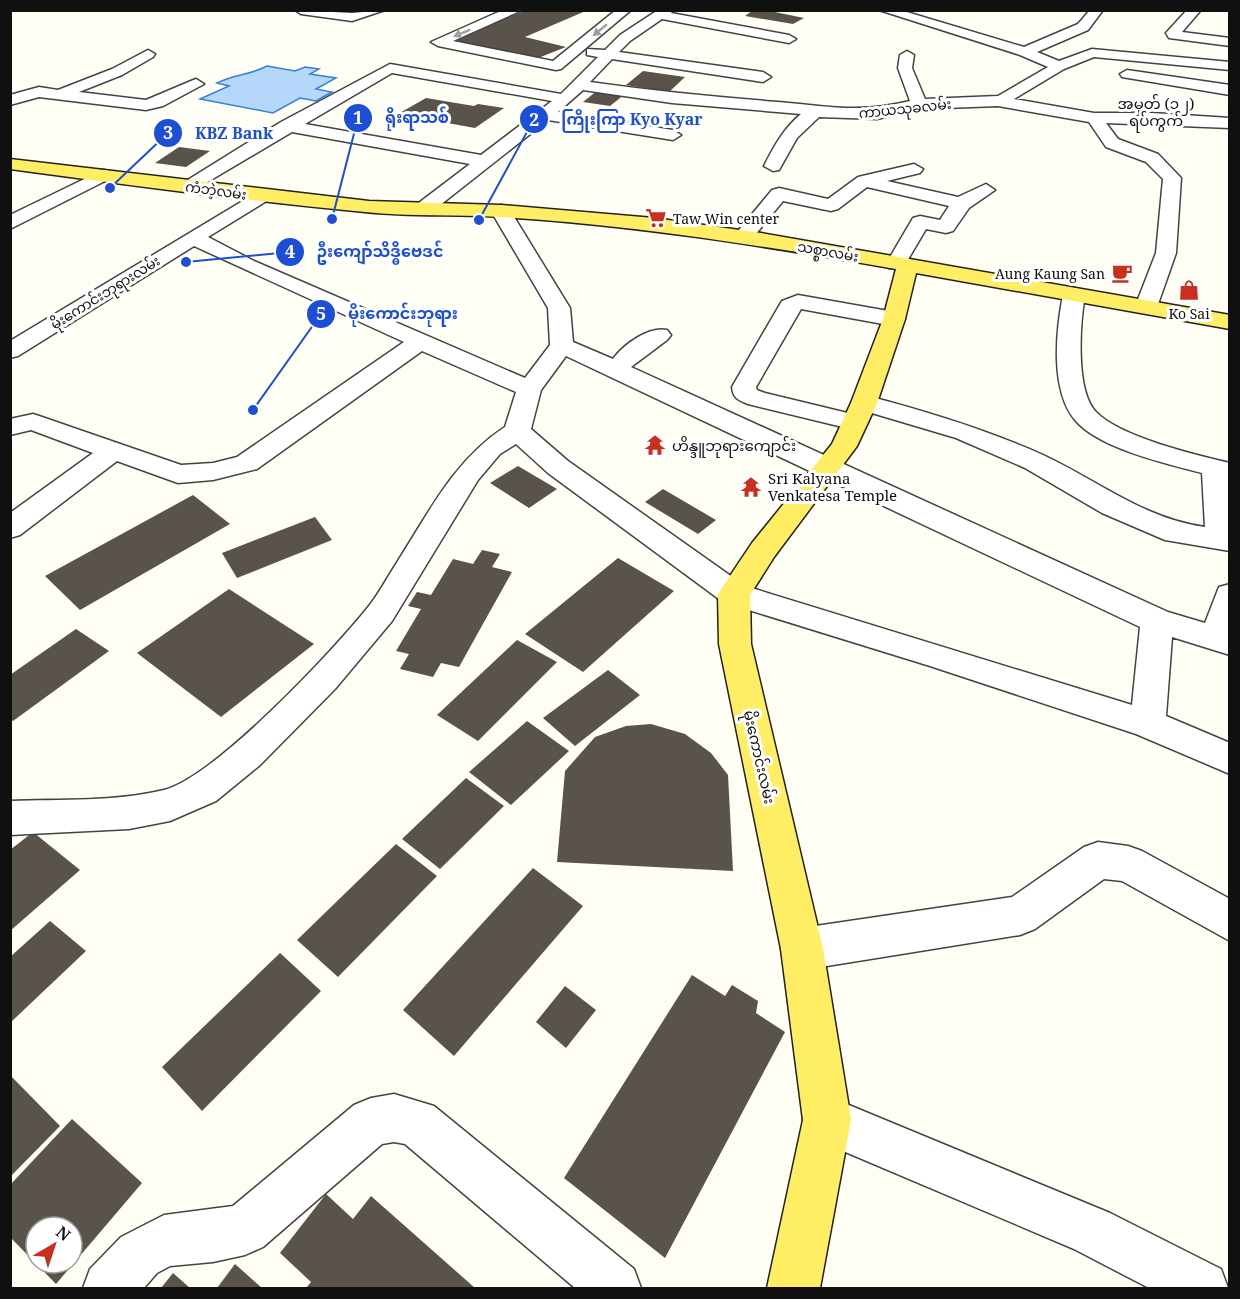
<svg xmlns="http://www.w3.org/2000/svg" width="1240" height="1299" font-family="'Noto Serif','Noto Sans Myanmar',serif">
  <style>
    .water { fill: #b5d7fa; stroke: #3781d5; stroke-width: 1.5 }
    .building { fill: #5a534c; fill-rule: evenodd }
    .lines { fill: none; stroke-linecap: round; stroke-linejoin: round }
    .minor-casing { stroke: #434343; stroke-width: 3 }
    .major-casing { stroke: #212121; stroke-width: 3 }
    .minor { fill: #fff; fill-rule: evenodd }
    .major { fill: #ffee64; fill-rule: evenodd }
    .oneway { fill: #9f9f9f }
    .labels { text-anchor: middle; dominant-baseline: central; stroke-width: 6; stroke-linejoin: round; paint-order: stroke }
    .far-street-label { font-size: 14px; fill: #101010; stroke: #fff }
    .far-poi-label { font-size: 14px; fill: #101010; stroke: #fff; text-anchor: start }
    .far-quarter-label { font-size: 15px; fill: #101010; stroke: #fff }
    .poi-label { font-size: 15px; fill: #101010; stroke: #fff; text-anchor: start }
    .street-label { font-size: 15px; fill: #101010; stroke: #fff }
    .leader { fill: none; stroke: #1d4ed8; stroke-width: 2 }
    .callout-dot { fill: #1d4ed8; stroke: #fff; stroke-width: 2 }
    .mark-label { font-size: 18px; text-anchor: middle; font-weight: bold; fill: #fff }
    .callout-label { font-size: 16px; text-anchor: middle; font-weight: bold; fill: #1d4ed8; stroke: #fff; stroke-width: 6; stroke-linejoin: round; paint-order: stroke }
  </style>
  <rect width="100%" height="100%" fill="#fffef4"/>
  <path class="water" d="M267,66L295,71L305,67L319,69L310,74L336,78L316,89L332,92L316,101L300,98L273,113L200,99L229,86L217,83C236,74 247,76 267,66Z"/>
  <path class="building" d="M526,10H588L525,37L566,47L533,60L448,42Z
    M753,10H765L804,18L793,24L745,16Z
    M643,71L685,77L669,92L626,85Z
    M598,90L625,94L610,106L583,102Z
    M426,98L474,106L478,104L504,108L475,128L398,114Z
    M179,147L210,151L186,167L155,163Z
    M518,466L557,489L529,508L490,483Z
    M663,489L716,520L698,534L645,502Z
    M193,495L230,524L80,610L45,576Z
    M315,517L332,540L237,578L222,553Z
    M482,550L500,554L492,567L512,572L459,667L441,663L433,677L400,669L409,654L396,651L421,609L408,606L417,592L431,595L453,559L473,564Z
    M618,558L674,591L583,672L525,634Z
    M229,589L314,644L221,717L137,653Z
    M76,629L109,651L13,721L10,719V675Z
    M517,640L557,662L478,741L437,715Z
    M608,670L640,695L575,746L543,718Z
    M527,721L569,751L511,805L469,772Z
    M651,724L685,734L711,753L728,775L733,871L557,862L565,771L595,737L626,726Z
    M466,778L504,806L440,869L402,839Z
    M33,832L80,870L10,931V850Z
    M396,844L437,876L338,977L297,940Z
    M533,868L583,906L454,1056L403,1010Z
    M50,921L86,951L10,1023V957Z
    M280,953L321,991L202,1111L162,1067Z
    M692,975L725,996L732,985L758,1001L756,1013L785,1032L665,1258L564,1178Z
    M565,986L596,1010L566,1048L536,1022Z
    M10,1075L60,1126L10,1177Z
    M72,1119L142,1183L56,1284L10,1237V1185ZM36,1227H72V1263H36Z
    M326,1194L353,1219L371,1196L475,1288H306L311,1282L280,1253Z
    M235,1264L262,1288H217Z
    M173,1273L190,1288H161Z"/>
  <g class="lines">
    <g class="minor-casing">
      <path id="minor" d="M295,10L352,13L385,10L352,21L301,14Z
        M503,10H522L453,41L553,61L616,10H631L561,69L556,70L438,46L431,42Z
        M658,10H673L671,13L789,35L796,39L789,43L662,19L630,41L619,52L763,72L771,77L763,82L612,59L590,82C653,91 715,97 778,102C830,106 857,114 910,101L898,68L900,55L907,51L914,55L912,68L925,99L998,96L1048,67L1020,55L879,10H900L1024,47L1078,24L1090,10H1103L1088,30L1037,52L1059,61L1092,49L1230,62V70L1094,57L1064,69L1014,99L1094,113H1152L1230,118V128L1106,123L1118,139L1158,154L1181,178L1176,253L1157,307L1154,312H1138L1135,307L1156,253L1163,179L1146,162L1106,147L1089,122L998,106L919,109L877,119L819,117L797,138L779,170L773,171L764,166C774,146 784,128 801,114L672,103L583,90L558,112L673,130L681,135L673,140L548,120L430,213H416L413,209L416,205L470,164L292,132L194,190H180L178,186L281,122L390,64L561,94L598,57L587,55V49L605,50L620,35ZM392,73L552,101L481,155L305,124Z
        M1187,10H1201L1182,32L1230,38V46L1169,38L1166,33Z
        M148,50L155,54L153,57L122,75L79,92L146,100L191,81L196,79L204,84L163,106L146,110L39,97L10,105V95L39,87L58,90L112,69Z
        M1127,70L1230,85V95L1122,77L1120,74Z
        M914,164L923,169L920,173L887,181L958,197L986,184L995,190L969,208L953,231L946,233L926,229L903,268H889L886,264L913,218L920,216L940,220L949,206L867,187L838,209L831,211L783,201L750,241H736L733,237L772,190L779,188L828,199L858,177Z
        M103,170L109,171L112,175L109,179L10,229V215Z
        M261,190L270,196L268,200L208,237L254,261L525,378L550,345L548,308L491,211L501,205L508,207L570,308L573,342L613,359C624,344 649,326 667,330L671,335L667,340L631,367L1168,612L1205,623L1219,587L1230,584V655L1172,637L1166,716L1230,743V774L1136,734L930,666L723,602L548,473L516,444L500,454L478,480L392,621L335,689L260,765L216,801L170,821L129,829L10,835V801C61,799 115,802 164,790C215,777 334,650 369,606C379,593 387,578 396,564C428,514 454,460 505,427L516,392L422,351L257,469L213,480L178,483L117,461L20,535L10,538V513L93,453L31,430L10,435V419L33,414L42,417L181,465L213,463L237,457L404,342L194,246L18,356L10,358V341ZM566,356L1140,627L1132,705L745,586L568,461L531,429L541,390Z
        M1074,288L1082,290L1085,295C1080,323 1075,390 1096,412C1120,437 1196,455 1230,463V551L1165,540L1102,513L1025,468L956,438L855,408L851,403L855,398L864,395C925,411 985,429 1043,455C1097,480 1144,519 1205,527L1202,473C1167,464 1098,448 1075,420C1050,390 1056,331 1063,295L1066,290Z
        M798,295L894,312L902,314L905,319L902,324L894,326L801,309L756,387L757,390L765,393L864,417L868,422L864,427L855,430L748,404C738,400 733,398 732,387L779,306L782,301Z
        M1098,842L1128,846L1142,851L1230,899V941L1122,881L1104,879L1035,929L1020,935L802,970L787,964L781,949L787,934L802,928L1012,897L1084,847Z
        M394,1094L434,1106L634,1269L641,1288H575L405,1144L394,1142L382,1144L263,1247L245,1255L213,1262L170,1266L157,1273L144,1288H83L90,1269L121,1237L164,1215L233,1206L354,1105L371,1098Z
        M827,1096L1110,1213L1221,1269L1228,1288H1149L1074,1249L810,1137L803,1120L810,1103Z"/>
    </g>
    <g class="major-casing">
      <path id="major" d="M10,159L369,201L501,205L654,218L761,233L1230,315V329L916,273L905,319L877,403L857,446L774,557L750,595L751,644L823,949L851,1120L820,1288H767L803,1120L781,949L719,644L718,594L752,543L832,444L851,403L883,319L896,269C765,246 634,225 501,217C456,214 410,217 365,212C247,201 129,185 10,169Z"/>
    </g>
    <use href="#minor" class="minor"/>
    <use href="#major" class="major"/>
  </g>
  <defs><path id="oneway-solid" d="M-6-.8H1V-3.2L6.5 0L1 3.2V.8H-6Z" transform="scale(1.5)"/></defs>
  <g class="oneway">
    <use href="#oneway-solid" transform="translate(600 30) rotate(141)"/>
    <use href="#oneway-solid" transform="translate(462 33) rotate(158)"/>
  </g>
  <defs>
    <g id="supermarket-bare" transform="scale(1.62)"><path d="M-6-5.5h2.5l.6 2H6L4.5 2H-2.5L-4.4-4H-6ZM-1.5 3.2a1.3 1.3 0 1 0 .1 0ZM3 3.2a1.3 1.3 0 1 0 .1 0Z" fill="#ca2e1f" stroke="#fff" stroke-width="2.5" paint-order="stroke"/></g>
    <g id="cafe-bare" transform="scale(1.62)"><path d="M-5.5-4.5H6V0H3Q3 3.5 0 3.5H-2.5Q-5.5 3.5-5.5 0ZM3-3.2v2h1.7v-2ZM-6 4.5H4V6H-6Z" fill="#ca2e1f" stroke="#fff" stroke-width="2.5" paint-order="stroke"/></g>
    <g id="shop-bare" transform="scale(1.62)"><path d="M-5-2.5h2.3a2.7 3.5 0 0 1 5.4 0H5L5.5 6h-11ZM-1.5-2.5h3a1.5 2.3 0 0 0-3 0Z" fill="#ca2e1f" stroke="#fff" stroke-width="2.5" paint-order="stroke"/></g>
    <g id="temple-bare" transform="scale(1.62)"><path d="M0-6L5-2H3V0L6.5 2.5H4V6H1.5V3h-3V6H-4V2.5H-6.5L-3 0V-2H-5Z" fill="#ca2e1f" stroke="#fff" stroke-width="2.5" paint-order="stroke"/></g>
  </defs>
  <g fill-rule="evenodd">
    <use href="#supermarket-bare" x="656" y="218"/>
    <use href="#cafe-bare" x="1122" y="273"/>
    <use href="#shop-bare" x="1189" y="290"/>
    <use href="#temple-bare" x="655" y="445"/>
    <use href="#temple-bare" x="751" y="487"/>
  </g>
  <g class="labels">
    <g class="far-street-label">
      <text transform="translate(905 108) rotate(-6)">ကာယသုခလမ်း</text>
      <text transform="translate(216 190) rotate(8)">ကံဘဲ့လမ်း</text>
      <text transform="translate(828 251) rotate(10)">သစ္စာလမ်း</text>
      <text transform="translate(105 292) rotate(-32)">မိုးကောင်းဘုရားလမ်း</text>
    </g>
    <g class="far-poi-label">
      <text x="673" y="218">Taw Win center</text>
      <text x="1105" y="273" text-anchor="end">Aung Kaung San</text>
      <text x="1189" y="313" text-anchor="middle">Ko Sai</text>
    </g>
    <g class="far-quarter-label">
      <text x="1156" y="103">အမှတ် (၁၂)<tspan x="1156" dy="17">ရပ်ကွက်</tspan></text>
    </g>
    <g class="poi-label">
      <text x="672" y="445">ဟိန္ဒူဘုရားကျောင်း</text>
      <text x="768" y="478">Sri Kalyana<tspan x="768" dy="17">Venkatesa Temple</tspan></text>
    </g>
    <g class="street-label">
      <text transform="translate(760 757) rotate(77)">မိုးကောင်းလမ်း</text>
    </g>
  </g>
  <path class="leader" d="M332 219L358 118M479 220L534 119M110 188L168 133M186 262L290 252M253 410L321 314"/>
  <g class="callout-dot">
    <circle cx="332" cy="219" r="6"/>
    <circle cx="479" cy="220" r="6"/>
    <circle cx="110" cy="188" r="6"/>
    <circle cx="186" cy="262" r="6"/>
    <circle cx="253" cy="410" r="6"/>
    <circle cx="358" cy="118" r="15"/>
    <circle cx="534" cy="119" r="15"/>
    <circle cx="168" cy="133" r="15"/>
    <circle cx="290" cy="252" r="15"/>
    <circle cx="321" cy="314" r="15"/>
  </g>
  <g class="mark-label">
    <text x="358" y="124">1</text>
    <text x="534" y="126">2</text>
    <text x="168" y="139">3</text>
    <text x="290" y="258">4</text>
    <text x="321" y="320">5</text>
  </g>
  <g class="callout-label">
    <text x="417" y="123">ရိုးရာသစ်</text>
    <text x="632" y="125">ကြိုးကြာ Kyo Kyar</text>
    <text x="234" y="139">KBZ Bank</text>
    <text x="380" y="257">ဦးကျော်သိဒ္ဓိဗေဒင်</text>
    <text x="403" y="319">မိုးကောင်းဘုရား</text>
  </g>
  <rect width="1240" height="1299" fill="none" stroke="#101010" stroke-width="24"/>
  <g transform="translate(54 1245) rotate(39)"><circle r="28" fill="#ffffff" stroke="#9f9f9f" stroke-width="1.5"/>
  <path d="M0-4.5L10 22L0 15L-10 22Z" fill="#ca2e1f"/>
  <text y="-9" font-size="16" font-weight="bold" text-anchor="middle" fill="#101010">N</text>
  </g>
</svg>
